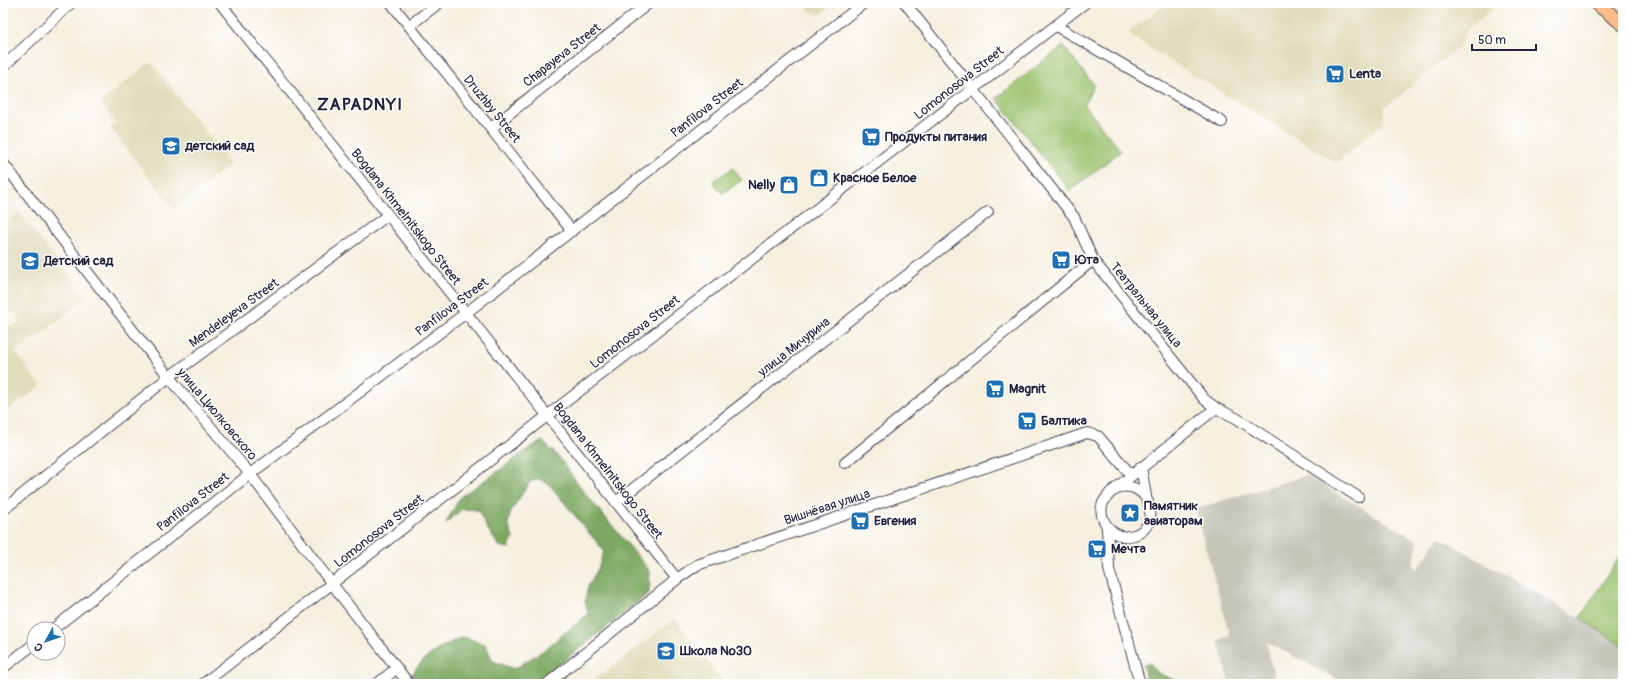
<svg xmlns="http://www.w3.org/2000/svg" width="1626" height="687" font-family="Pangolin,sans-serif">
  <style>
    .built { fill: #e1dcba; fill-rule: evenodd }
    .industrial { fill: #c5c5b8 }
    .green { fill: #9bc16c; stroke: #5e7254 }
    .forest { fill: #7ca760; stroke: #4f644e }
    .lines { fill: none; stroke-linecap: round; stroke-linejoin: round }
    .minor-casing { stroke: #424153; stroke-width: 12 }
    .major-casing { stroke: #424153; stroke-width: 15 }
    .minor { stroke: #fff; stroke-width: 10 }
    .major { stroke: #f9bc8a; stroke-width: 13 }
    .labels { text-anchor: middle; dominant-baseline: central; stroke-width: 3; stroke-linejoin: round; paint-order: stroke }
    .street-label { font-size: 13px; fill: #22223b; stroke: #fff }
    .poi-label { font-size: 13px; font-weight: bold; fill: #22223b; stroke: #fff; text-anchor: start }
    .district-label { font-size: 17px; font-weight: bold; letter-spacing: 1px; fill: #22223b; stroke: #fff }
  </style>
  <rect width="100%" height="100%" fill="#fff"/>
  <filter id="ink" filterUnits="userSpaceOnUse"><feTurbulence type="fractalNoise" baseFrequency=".025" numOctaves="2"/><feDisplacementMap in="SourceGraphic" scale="8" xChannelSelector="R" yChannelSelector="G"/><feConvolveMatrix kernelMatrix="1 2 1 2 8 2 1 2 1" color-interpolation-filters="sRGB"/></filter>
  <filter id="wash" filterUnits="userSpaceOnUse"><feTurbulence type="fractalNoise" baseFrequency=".012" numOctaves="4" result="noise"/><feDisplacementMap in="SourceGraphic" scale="16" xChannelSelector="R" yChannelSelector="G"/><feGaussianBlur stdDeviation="0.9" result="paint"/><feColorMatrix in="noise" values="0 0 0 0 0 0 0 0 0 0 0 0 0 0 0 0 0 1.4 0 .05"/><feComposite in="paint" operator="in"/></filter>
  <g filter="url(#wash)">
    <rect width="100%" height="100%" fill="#f5efde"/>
    <path class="built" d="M804,3H836L820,15L810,11Z
      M1167,3H1500L1467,29L1459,47L1385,107L1383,124L1336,163L1134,38L1129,32Z
      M151,62L231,164L174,209L110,128L116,123L100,102Z
      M18,212L87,297L38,337L34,338L15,352L41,386L3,414V225ZM14,311L20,321L12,328L4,319Z
      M675,619L725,684H589Z"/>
    <path class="industrial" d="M1307,475L1418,541L1413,566L1417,569L1439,537L1580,618L1623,646V684H1347L1266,642L1276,684H1230L1218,640L1230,636L1195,509Z"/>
    <path class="green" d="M1063,46L1094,85L1084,105L1121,151L1070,191L996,98Z
      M733,168L742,180L722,194L713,181Z
      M1623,551V646L1580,618Z"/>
    <path class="forest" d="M542,441L557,455L585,493L650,571L649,593L535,684H415L411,676C423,656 442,646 463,637L485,644L493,661L514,669L544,650L588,614L585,601L588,586L598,569L604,551L549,484L539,479L530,482L511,511L508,524L513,538L509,548L499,546L487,528L478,510L462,509L446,523L460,497L500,470L525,451Z
      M1150,663L1158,673L1183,684H1147L1143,665Z"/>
  </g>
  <g filter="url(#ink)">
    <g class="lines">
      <g class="minor-casing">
        <path id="minor" d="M220,3L677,579
          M391,3L572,231
          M905,3L1074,217L1093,260L1204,399L1216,408L1236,418L1358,497
          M409,26L439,3
          M1056,26L1222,122
          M3,67L71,3
          M491,128L649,3
          M3,163L169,377L250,474L332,584L409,684
          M845,463L1093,260
          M1141,467L1146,496
          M1110,493C1114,491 1118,488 1121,487C1145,482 1161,515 1142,531C1140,533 1136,534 1134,535C1129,537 1121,537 1116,534C1106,528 1098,515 1103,503C1105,499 1108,496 1110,493L1216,408
          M616,502L988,212
          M3,510L169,377L388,215
          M1107,528L1109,569L1140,684
          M53,629L250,474L466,313L864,3
          M3,668L34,644
          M203,684L547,416L1085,3
          M377,684L397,668
          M547,684L677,579L697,565L1087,433L1098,436L1131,475"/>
      </g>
      <g class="major-casing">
        <path id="major" d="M1596,3L1623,24"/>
      </g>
      <use href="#minor" class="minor"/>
      <use href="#major" class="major"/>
    </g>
  </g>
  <defs>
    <g id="supermarket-square" transform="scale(1)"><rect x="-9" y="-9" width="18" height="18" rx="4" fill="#1f6fb2" stroke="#fff"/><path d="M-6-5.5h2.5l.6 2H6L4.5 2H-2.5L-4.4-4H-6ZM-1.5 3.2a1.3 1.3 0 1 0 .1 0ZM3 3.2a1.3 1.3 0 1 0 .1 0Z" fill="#fff"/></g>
    <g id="school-square" transform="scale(1)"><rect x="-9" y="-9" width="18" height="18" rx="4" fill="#1f6fb2" stroke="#fff"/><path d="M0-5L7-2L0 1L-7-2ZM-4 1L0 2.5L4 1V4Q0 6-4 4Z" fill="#fff"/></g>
    <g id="shop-square" transform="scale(1)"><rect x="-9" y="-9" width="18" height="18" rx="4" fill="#1f6fb2" stroke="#fff"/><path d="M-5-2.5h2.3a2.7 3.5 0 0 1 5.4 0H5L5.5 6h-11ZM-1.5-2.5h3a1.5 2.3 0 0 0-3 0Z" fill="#fff"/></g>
    <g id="sight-square" transform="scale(1)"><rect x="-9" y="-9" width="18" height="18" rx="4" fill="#1f6fb2" stroke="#fff"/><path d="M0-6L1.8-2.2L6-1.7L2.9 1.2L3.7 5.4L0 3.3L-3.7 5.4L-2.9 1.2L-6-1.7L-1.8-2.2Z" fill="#fff"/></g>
  </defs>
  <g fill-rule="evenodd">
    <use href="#supermarket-square" x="1335" y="74"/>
    <use href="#supermarket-square" x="871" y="137"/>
    <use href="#school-square" x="171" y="146"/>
    <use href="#shop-square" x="819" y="178"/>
    <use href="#shop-square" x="789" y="185"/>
    <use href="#supermarket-square" x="1061" y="260"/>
    <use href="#school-square" x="30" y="261"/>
    <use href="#supermarket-square" x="995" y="389"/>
    <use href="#supermarket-square" x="1027" y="421"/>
    <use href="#sight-square" x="1130" y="513"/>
    <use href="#supermarket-square" x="860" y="521"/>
    <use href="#supermarket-square" x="1097" y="549"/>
    <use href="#school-square" x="666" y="651"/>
  </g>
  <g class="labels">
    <g class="street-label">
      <text transform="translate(562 55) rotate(-38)">Chapayeva Street</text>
      <text transform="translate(959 83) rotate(-38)">Lomonosova Street</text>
      <text transform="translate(707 108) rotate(-38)">Panfilova Street</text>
      <text transform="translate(492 109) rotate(51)">Druzhby Street</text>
      <text transform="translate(406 217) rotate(52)">Bogdana Khmelnitskogo Street</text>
      <text transform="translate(1146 305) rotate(51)">Театральная улица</text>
      <text transform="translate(452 307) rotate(-37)">Panfilova Street</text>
      <text transform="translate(234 313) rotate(-36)">Mendeleyeva Street</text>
      <text transform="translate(635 332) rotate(-38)">Lomonosova Street</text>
      <text transform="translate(794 347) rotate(-38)">улица Мичурина</text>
      <text transform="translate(217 414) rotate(50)">улица Циолковского</text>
      <text transform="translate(608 471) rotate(52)">Bogdana Khmelnitskogo Street</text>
      <text transform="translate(193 502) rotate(-38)">Panfilova Street</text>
      <text transform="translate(827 507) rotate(-18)">Вишнёвая улица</text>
      <text transform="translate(379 531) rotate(-38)">Lomonosova Street</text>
    </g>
    <g class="poi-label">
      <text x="1349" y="74">Lenta</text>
      <text x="885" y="137">Продукты питания</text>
      <text x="185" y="146">детский сад</text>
      <text x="833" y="178">Красное Белое</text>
      <text x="775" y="185" text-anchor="end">Nelly</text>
      <text x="1075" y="260">Юта</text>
      <text x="44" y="261">Детский сад</text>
      <text x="1009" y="389">Magnit</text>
      <text x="1041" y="421">Балтика</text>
      <text x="1144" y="506">Памятник<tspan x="1144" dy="15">авиаторам</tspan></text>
      <text x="874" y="521">Евгения</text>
      <text x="1111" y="549">Мечта</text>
      <text x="680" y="651">Школа №30</text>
    </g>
    <g class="district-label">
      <text x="360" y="104">ZAPADNYI</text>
    </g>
  </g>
  <rect width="1626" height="687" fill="none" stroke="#fff" stroke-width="16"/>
  <g transform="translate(46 641) rotate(230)"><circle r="19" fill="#ffffff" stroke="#a7a7b1"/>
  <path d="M0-3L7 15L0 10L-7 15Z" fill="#1f6fb2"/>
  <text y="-6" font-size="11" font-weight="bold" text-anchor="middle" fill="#22223b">С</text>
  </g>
  <path d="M1472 44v6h64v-6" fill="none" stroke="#22223b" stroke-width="2"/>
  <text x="1478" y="44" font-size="12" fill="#22223b" stroke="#ffffff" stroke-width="3" paint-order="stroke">50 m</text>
</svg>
